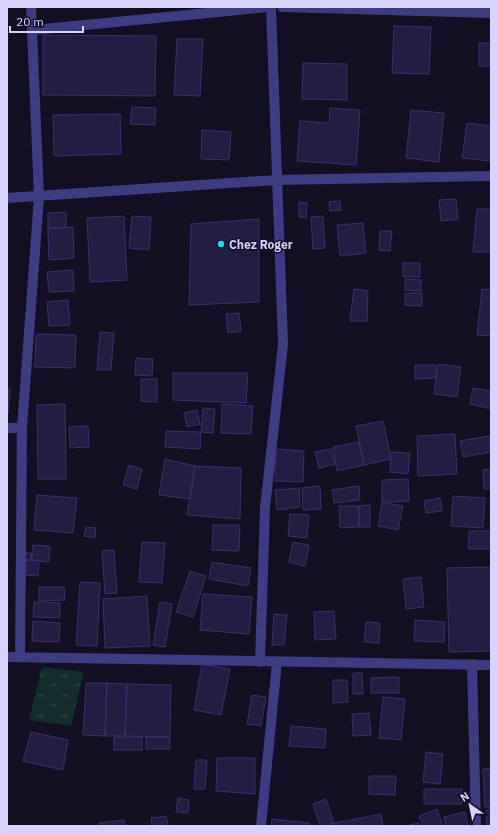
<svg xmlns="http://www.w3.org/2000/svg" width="498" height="833" font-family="'IBM Plex Sans',sans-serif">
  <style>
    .park { fill: url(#park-tufts) }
    .building { fill: #231c43; stroke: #3a2f6e }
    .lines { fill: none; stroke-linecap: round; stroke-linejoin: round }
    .minor { stroke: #3d3c80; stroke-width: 10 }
    .poi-dot { fill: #0adff2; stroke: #120f23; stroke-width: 1.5 }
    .labels { text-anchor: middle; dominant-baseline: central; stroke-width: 3; stroke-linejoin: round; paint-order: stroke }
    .poi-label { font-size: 12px; font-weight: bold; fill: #d7d3fd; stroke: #120f23; text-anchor: start }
  </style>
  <defs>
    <pattern id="park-tufts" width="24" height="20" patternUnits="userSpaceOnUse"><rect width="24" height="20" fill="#122d2b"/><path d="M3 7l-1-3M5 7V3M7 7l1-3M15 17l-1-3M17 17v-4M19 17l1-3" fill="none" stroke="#344b4b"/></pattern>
  </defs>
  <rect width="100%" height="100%" fill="#120f23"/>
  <path class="park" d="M42,667L84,672L71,726L29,720Z"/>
  <path class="building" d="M394,26L431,27L429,74L392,73Z
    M43,35L156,36L155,96L43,95Z
    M177,39H203L200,96L174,95Z
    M479,43H491V66H479Z
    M303,63L347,64V100L302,99Z
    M132,107L156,108L155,125L130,124Z
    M330,108L360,110L356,165L297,161L300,121L329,123Z
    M411,110L444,113L439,162L406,158Z
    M120,114L121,154L54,156L53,115Z
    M467,123L491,126V161L462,158Z
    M202,130L231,132L229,160L201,159Z
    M456,199L458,219L441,221L439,200Z
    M340,201L341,210L330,211L329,202Z
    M299,202L307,203L306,218L299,217Z
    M477,209H491V252H473Z
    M66,212V227L48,228V213Z
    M124,216L127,280L90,282L87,218Z
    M132,216L151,217L149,250L129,248Z
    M323,216L325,248L313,249L311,217Z
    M259,219V302L189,305L191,224Z
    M363,223L366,253L340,256L337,225Z
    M73,227L74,258L49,260L48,229Z
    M380,231H392L390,251L379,250Z
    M403,263H420V277H403Z
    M73,270L74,291L49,292L47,272Z
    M405,279L421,280V291L405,290Z
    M354,289L368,291L367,321H350Z
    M482,289L491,290V336L477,335Z
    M405,293H422V306L405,305Z
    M68,300L70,325L49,326L47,302Z
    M239,313L241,331L228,333L226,314Z
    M100,332L114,333L111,370H97Z
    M36,334L76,335L75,368L35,367Z
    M136,358L153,359L152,376L135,375Z
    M438,364L461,367L457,397L434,394Z
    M415,365H436V378L415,379Z
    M173,373H248L246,403L173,400Z
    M141,379H157V402L141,401Z
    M473,388L491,391V409L470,404Z
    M7,389H10L8,414H7Z
    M65,404L66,479H38L37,405Z
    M222,404L253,406L251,434L221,433Z
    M203,408L215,409L213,433L201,432Z
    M197,410L200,424L187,427L184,413Z
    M383,421L391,459L364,465L356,426Z
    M88,426L89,447L70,448L69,427Z
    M166,431L201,432L200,449L165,447Z
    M455,434L457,474L418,476L417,436Z
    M489,436L491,452L463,457L460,441Z
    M359,442L364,465L337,471L333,447Z
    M276,449L304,451L303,482L275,481Z
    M331,449L335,464L319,468L315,452Z
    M391,452L410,453L408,474L390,472Z
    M165,459L195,466L190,499L159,495Z
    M129,465L142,469L137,489L123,485Z
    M195,466L241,468L240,519L187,515Z
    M491,469V489H484L483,470Z
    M408,479L409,501L382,502V480Z
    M320,486L321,509L303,510L302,488Z
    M359,486L360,500L334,503L332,490Z
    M299,488L300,507L277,510L275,490Z
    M37,495L77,498L73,533L34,530Z
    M453,496L485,498L483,528L451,526Z
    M440,498L442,511L426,513L424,501Z
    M382,502L403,506L398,530L378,526Z
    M370,505V527H359V506Z
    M339,506H359V527L340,528Z
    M290,514L309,515L307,538L288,536Z
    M213,525H240L239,551L212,550Z
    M86,527L96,528L95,538L84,536Z
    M469,531H491V549H468Z
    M142,542L165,543L162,583L139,582Z
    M293,542L309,545L305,566L289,562Z
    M33,545L50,546L49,562L31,560Z
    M114,550L117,593L105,594L102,551Z
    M24,552L33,554L31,560H26Z
    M26,560H39L38,576L25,575Z
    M212,562L251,568L248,586L209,579Z
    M491,567V651L449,652L447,568Z
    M190,571L206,576L193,617L176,612Z
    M421,577L424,607L406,609L403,579Z
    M80,582L100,583L97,646L76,645Z
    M39,587H64L65,600L39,601Z
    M203,594L252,597L249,634L200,630Z
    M147,596L150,646L105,648L103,599Z
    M34,602L60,603V618L33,617Z
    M160,602L172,604L165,647L153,645Z
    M334,611L336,639L315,640L314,612Z
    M274,614L287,615L284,645H272Z
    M415,620L445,622L444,642L414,641Z
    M33,621L60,623L59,642L32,641Z
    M366,622L380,623L379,643L364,642Z
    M202,664L230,669L221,715L194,710Z
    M353,673H362L363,694H353Z
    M399,677V693H371V678Z
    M333,680H347L348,702L333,703Z
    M86,683H107L105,736L83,735Z
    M107,683L127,684L125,736H105Z
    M127,684L171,685L170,737L125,736Z
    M252,695L266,697L261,726L247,724Z
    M383,697L405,699L401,740L379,738Z
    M369,713L371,735L353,736L352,714Z
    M291,726L326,729L325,748L289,746Z
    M31,732L68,740L63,770L23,761Z
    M114,737H142V750H114Z
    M146,737H170V749H146Z
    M426,752L443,754L440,784L423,782Z
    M217,758H255V794L216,791Z
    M196,760H207L205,789H194Z
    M491,768V807L485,808L483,769Z
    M369,776H396L395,795L369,794Z
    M424,789H462V804H424Z
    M178,798L189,800L188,813L176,812Z
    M326,799L335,826H320L313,804Z
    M437,809L443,826H423L419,816Z
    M486,810H491V826H487Z
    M465,812L468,826H446L444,817Z
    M381,814L383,826H331L330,824Z
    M166,816L168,826H152L151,818Z
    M272,819L309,823V826H271Z
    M124,820L125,826H100L99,823Z
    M419,823L420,826H409V825Z"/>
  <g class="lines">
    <path class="minor" d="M282,7L491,13
      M34,30L268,7
      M7,198L276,180L491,176
      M7,428H22
      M7,657L491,665
      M20,657L22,428L39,197L31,7
      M260,662L265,508L283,344L271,7
      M472,664L476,826
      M261,826L277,662"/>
  </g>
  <circle class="poi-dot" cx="221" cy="244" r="4"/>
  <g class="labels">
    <g class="poi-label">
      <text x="229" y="244">Chez Roger</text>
    </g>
  </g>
  <rect width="498" height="833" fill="none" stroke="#d7d3fd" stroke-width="16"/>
  <g transform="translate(470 805) rotate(327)" stroke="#120f23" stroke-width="3" paint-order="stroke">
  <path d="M0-3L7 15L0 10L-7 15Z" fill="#d7d3fd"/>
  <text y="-6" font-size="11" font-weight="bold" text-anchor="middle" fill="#d7d3fd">N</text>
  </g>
  <path d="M10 26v6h73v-6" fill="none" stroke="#d7d3fd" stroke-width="2"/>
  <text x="16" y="26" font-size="12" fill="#d7d3fd" stroke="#120f23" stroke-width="3" paint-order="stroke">20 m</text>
</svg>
